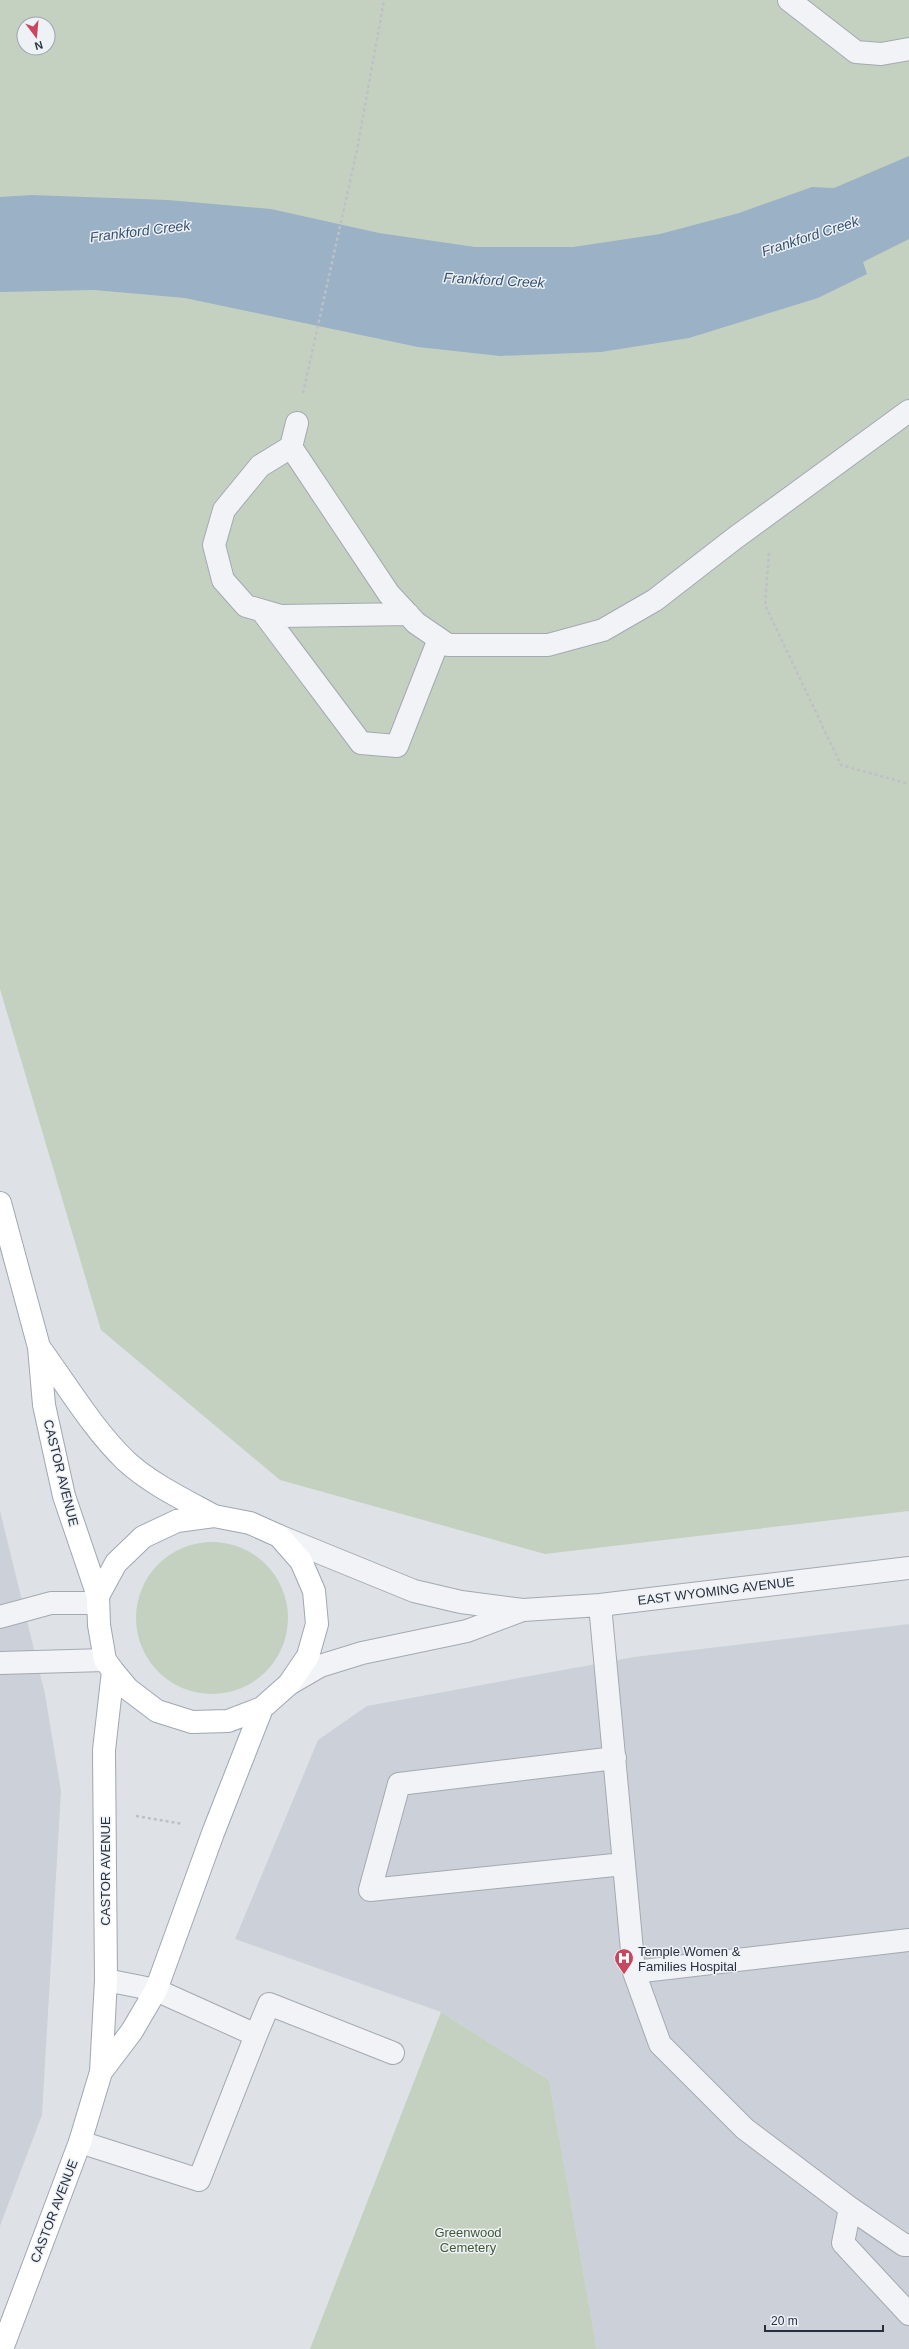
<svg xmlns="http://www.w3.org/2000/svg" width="909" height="2349" font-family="Helvetica,sans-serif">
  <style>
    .built { fill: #ccd1d9 }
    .green { fill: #c5d1c0; fill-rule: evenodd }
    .water { fill: #9ab1c6 }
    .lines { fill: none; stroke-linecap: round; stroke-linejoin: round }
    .minor-casing { stroke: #a4a9b1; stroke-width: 24 }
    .major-casing { stroke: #9ea7b3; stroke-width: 24 }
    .path { stroke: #bdc0c6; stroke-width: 2.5; stroke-dasharray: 3 3; stroke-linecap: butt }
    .minor { stroke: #f1f3f6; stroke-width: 22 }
    .major { stroke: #fff; stroke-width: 22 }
    .labels { text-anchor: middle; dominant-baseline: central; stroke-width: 3; stroke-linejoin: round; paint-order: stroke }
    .street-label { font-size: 13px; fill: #28303e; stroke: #eef1f5 }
    .poi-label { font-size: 13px; fill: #28303e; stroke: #eef1f5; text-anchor: start }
    .park-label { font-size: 13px; fill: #3d5936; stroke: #eef1f5 }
    .water-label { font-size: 14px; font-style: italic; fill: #345070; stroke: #eef1f5 }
  </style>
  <rect width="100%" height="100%" fill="#dee2e7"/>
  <path class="built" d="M0,1511L45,1694L61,1791L42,2115L0,2226Z
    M909,1624V2349H597L549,2080L441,2012L235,1939L318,1740L367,1706L634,1657Z"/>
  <path class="green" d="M0,0H909V1511L545,1554L280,1480L101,1330L0,989ZM24,24H48V48H24Z
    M136 1618a76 76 0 1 1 152 0a76 76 0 1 1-152 0Z
    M441,2012L549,2080L597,2349H310Z"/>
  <path class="water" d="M909,156V239L863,262L867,274L818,298L689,338L601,352L500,356L418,347L185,298L94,290L0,292V197L31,195L168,200L271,209L379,233L475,247H573L660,234L739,213L812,187L834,188Z"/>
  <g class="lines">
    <g class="minor-casing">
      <path id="minor" d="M789,0L856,52L881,54L909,49
        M291,447L297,423
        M262,611L361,743L397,746L439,639
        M408,614L281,616L246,606L223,580L214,545L224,510L260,466L291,447L389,594L416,623L448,645H548L603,630L655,600L735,538L909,411
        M279,1536L414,1591L461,1602L523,1610L600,1605L909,1568
        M600,1605L634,1972L660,2044L745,2129L850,2208L904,2245H909
        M0,1617L51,1603H98
        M0,1663L105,1660
        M289,1684L320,1666L362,1653L467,1631L520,1611
        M615,1758L399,1784L370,1890L624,1864
        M634,1972L909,1940
        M106,1980L156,1990L256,2035L269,2004L393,2053
        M80,2142L199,2180L256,2035
        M850,2208L843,2243L909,2314"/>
    </g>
    <g class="major-casing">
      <path id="major" d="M0,1203L39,1347L44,1405L64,1496L98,1596
        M39,1347C67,1385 92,1428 126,1461C151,1484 185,1500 214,1516
        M214,1516L250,1523L279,1536L301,1561L314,1591L317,1624L308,1656L289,1684L262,1708L228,1721L192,1722L157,1711L128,1689L113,1671L105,1660L99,1625L98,1596L116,1563L143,1537L177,1521Z
        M101,2072L132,2031L156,1990L213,1833L262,1708
        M2,2349L80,2142L101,2072L106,1980L104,1750L113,1671"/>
    </g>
    <path class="path" d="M303,393L357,150L384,0
      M769,553L765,605L841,765L909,784
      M136,1816L183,1824"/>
    <use href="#minor" class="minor"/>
    <use href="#major" class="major"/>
  </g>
  <defs>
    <g id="hospital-pin" transform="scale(1)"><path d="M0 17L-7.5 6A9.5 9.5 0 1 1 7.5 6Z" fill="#c9475e" stroke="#eef1f5"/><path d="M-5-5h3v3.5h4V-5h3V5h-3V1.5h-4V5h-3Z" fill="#fff"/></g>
  </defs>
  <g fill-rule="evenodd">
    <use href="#hospital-pin" x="624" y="1958"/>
  </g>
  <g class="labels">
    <g class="street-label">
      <text transform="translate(61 1473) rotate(76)">CASTOR AVENUE</text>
      <text transform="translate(716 1591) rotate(-7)">EAST WYOMING AVENUE</text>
      <text transform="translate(105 1871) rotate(-90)">CASTOR AVENUE</text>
      <text transform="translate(54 2211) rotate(-69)">CASTOR AVENUE</text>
    </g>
    <g class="poi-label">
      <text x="638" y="1951">Temple Women &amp;<tspan x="638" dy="15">Families Hospital</tspan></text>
    </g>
    <g class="park-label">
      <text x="468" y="2232">Greenwood<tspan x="468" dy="15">Cemetery</tspan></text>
    </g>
    <g class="water-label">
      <text transform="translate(140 231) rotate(-7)">Frankford Creek</text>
      <text transform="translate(810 236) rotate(-18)">Frankford Creek</text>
      <text transform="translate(494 280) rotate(3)">Frankford Creek</text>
    </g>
  </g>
  <g transform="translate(36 36) rotate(164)"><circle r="19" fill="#eef1f5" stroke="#9fa4ac"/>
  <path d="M0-3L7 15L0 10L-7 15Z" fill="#c9475e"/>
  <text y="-6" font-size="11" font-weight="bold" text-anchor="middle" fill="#28303e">N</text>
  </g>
  <path d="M765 2325v6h118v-6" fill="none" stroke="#28303e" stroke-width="2"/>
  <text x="771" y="2325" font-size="12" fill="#28303e" stroke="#eef1f5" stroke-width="3" paint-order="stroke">20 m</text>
</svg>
